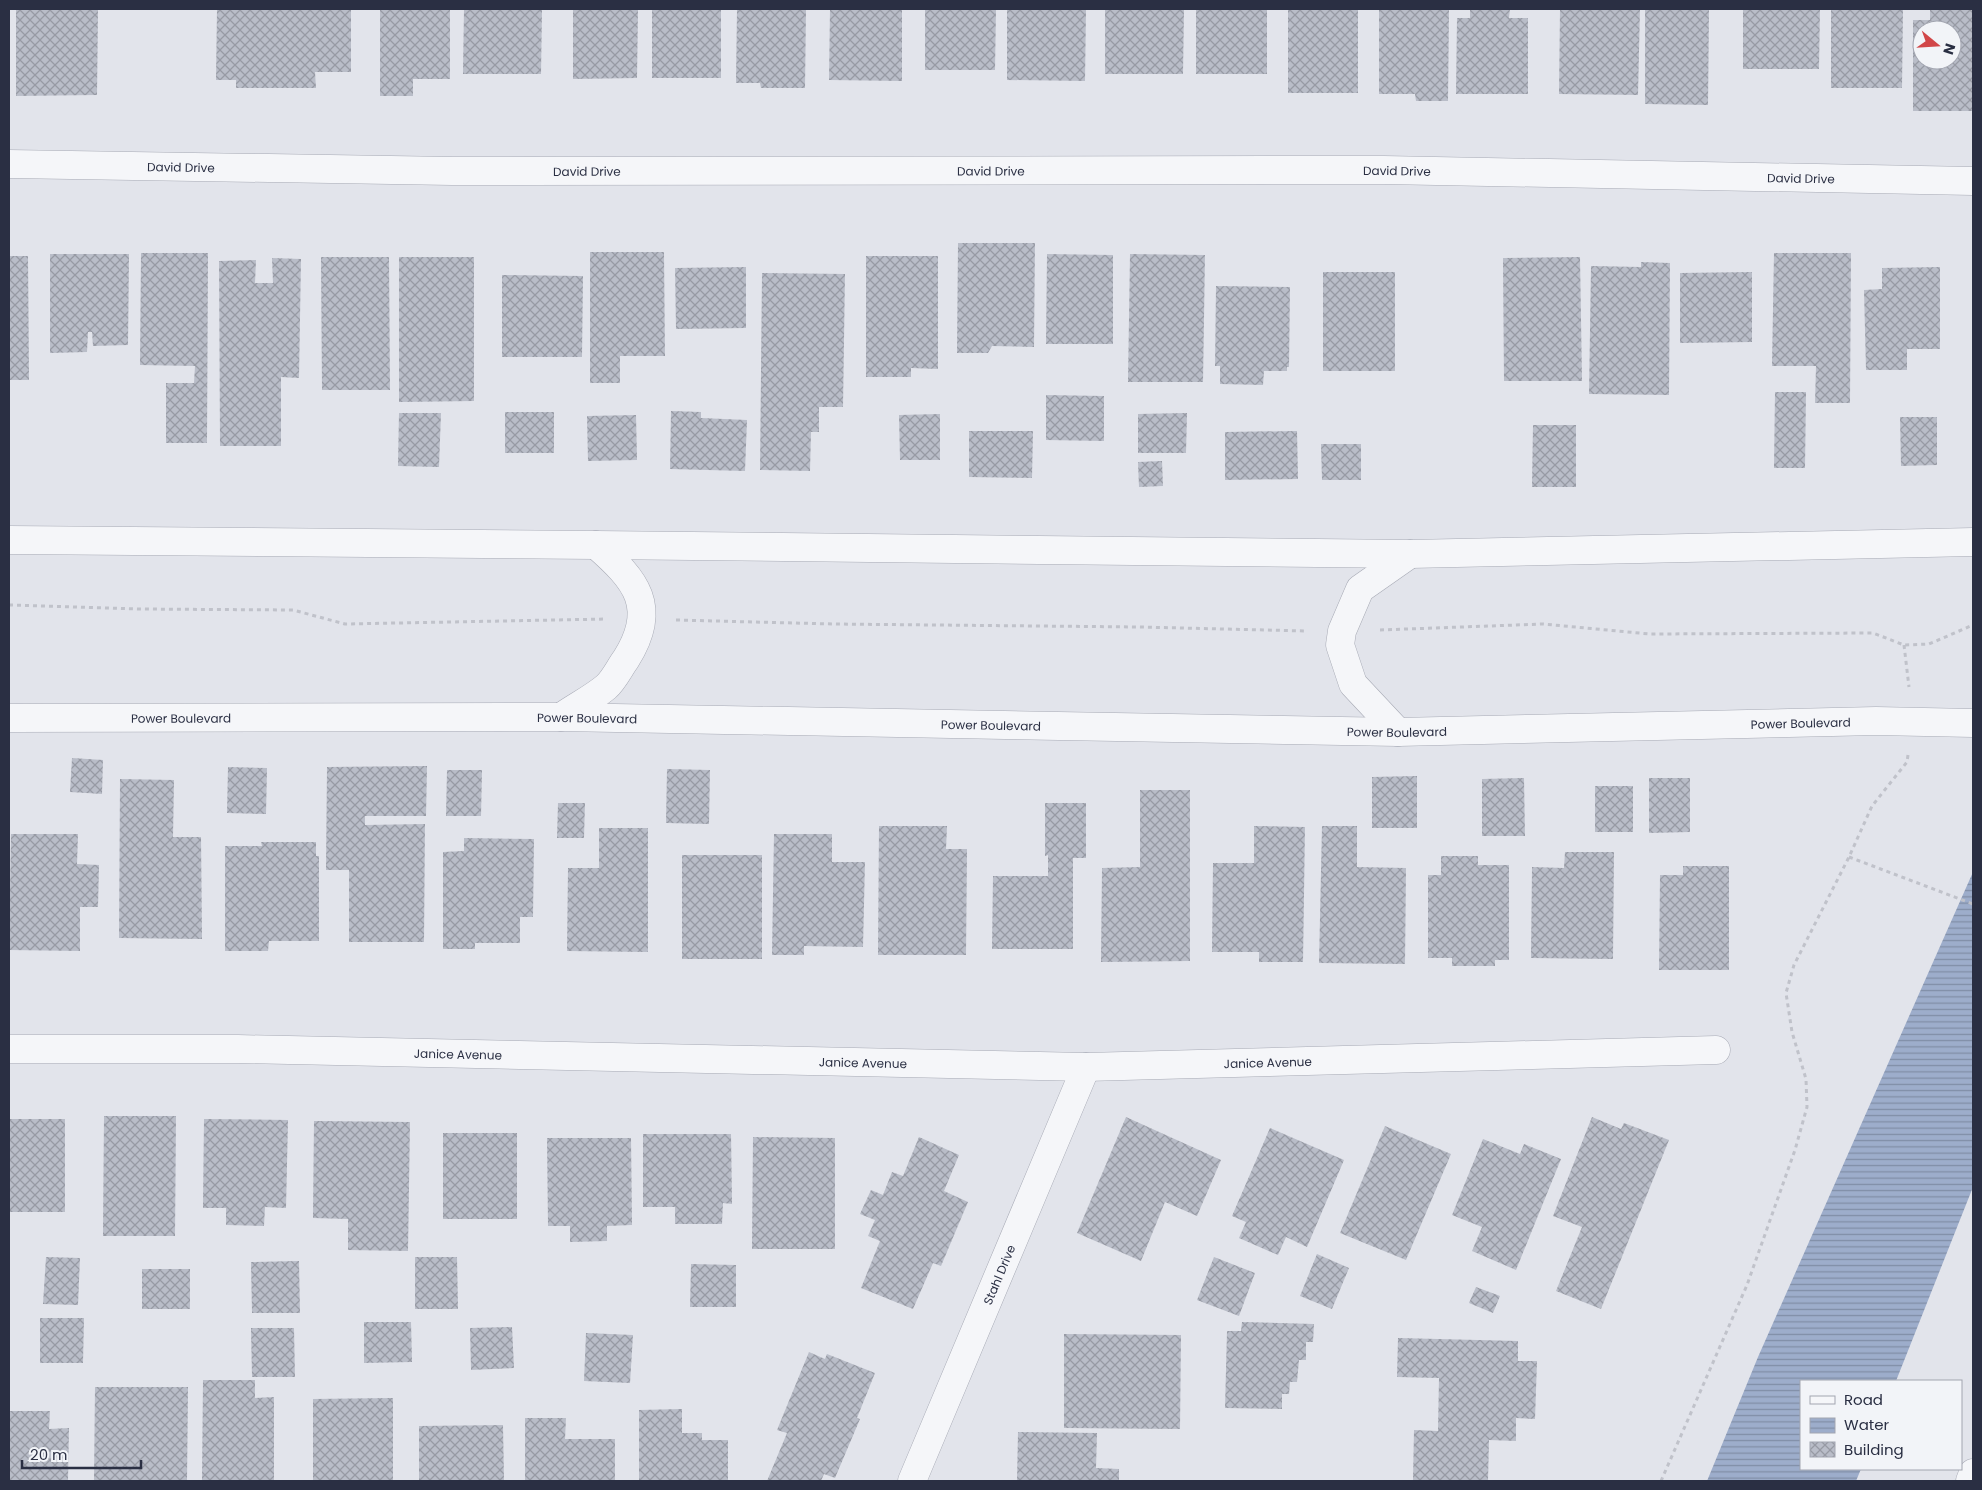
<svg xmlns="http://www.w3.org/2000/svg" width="1982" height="1490" font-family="Poppins,sans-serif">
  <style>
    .water { fill: url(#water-rules) }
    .building { fill: url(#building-cross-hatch); fill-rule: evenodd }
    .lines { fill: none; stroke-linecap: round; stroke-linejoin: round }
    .minor-casing { stroke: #a7aab5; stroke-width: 29 }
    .path { stroke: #c0c2ca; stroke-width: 3; stroke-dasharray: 4 4; stroke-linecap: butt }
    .minor { stroke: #f5f6f9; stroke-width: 28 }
    .labels { text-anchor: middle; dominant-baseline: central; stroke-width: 4; stroke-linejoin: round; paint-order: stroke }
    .street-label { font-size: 12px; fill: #2a2f43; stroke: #f2f4f8 }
  </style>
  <defs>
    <pattern id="water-rules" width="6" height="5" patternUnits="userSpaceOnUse" patternTransform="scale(1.25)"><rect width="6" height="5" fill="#9dadcb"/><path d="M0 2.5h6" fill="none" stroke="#808da6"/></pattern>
    <pattern id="building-cross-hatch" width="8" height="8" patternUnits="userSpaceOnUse" patternTransform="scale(1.25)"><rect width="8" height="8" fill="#b9bdc8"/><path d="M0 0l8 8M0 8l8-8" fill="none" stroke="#979aa4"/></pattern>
  </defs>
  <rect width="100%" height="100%" fill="#e2e4eb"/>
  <path class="water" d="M1973,872V1187L1896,1381H1801V1469H1861L1856,1481H1707L1758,1357Z"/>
  <path class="building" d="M16,9H98L97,95L16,96Z
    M217,9H351V72H315L316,88H236V80H216Z
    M380,9H450V79H413V96H380Z
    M464,9H542L541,74H463Z
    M573,9H638L637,78L573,79Z
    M652,9H721V78H652Z
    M737,9H806L805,88H761L760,83H736Z
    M830,9H902V81L829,80Z
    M925,9H996L995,70H925Z
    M1007,9H1086L1085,81L1007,80Z
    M1105,9H1184L1183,74H1105Z
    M1196,9H1267V74H1196Z
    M1288,9H1358V93H1288Z
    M1379,9H1449L1448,101H1416L1415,94H1379Z
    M1470,9H1510L1509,18H1528V94H1456L1457,18H1470Z
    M1560,9H1640L1638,95L1559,94Z
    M1645,9H1709L1708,105L1645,104Z
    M1743,9H1820L1819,69H1743Z
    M1831,9H1903L1902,88H1831Z
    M1930,9H1973V111H1913V20H1930ZM1922,30H1952V60H1922Z
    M958,243H1035L1034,347L992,346L988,353H957Z
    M590,252H664L665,356H620V383H590Z
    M141,253H208L207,443H166V383H194L195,366L140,365Z
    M1774,253H1851L1850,403H1815L1816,366H1772Z
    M50,254H129L128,345L93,346L92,332H88L87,352L50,353Z
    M1047,254L1113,255V344H1046Z
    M1130,254L1205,255L1203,382H1128Z
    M9,256H28L29,380H9Z
    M866,256H938V369L911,368V377H866Z
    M321,257H389L390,390H322Z
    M399,257H474V401L399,402Z
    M1580,257L1582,381H1504L1503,258Z
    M272,258L301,259L299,378L281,377V446H220L219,261L256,260L255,283H273Z
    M1641,262L1670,263L1669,395L1589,394L1591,266L1641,267Z
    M746,267V328L676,329L675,268Z
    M1940,267V349H1907V370H1866L1864,290L1882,289V268Z
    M1323,272H1395V371H1323Z
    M1752,272V342L1680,343V273Z
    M762,273L845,274L843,407H819V432H811L810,471L760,470Z
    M502,275L583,276L582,357H502Z
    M1216,286L1290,287L1289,367H1287V371H1264L1263,385L1220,384V366H1215Z
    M1775,392H1806L1805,468H1774Z
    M1046,395L1104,396V441L1046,440Z
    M671,411L701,412V418L747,420L745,471L670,469Z
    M505,412H554V453H505Z
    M399,413H441L439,467L398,466Z
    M1187,413L1186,453H1138V414Z
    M940,414V460H900L899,415Z
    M636,415L637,460L588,461L587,416Z
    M1900,417H1937V465L1901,466Z
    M1533,425H1576V487H1532Z
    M969,431H1033L1032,478L969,477Z
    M1297,431L1298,479L1225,480V432Z
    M1321,444H1361V480H1322Z
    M1162,461L1163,486L1139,487L1138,462Z
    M72,758L103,760L102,794L70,792Z
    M427,766L426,816H365V825L425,824L424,942H349V870H326L327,767Z
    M228,767L267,768L266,814L227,813Z
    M667,769L710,770L709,824L666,823Z
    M447,770H482L481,816H446Z
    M1417,776V828H1372V777Z
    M1524,778L1525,836H1482V779Z
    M1649,778H1690V832L1649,833Z
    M120,779L174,780L173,837H201L202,939L119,938Z
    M1595,786H1633V832H1595Z
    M1140,790H1190V961L1101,962L1102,868L1140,867Z
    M558,803H585L584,838H557Z
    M1045,803H1086V858H1073V949H992L993,876H1048V855L1045,856Z
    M879,826H947L946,849H967L966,955H878Z
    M1254,826L1305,827L1303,962H1259V952H1212L1213,863H1254Z
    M1322,826H1357V867L1406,868L1405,964L1319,963Z
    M599,828H648V952L567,951L568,868H599Z
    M11,834H78L77,864L99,865L98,907H80V951L9,950Z
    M774,834H832V862H865L863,947L804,946V955H772Z
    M464,838L534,839L533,917H520V943H475V949H443V852L464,851Z
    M261,842H316V856H319V941H269L268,951H225V846H262Z
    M1565,852H1614L1613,959L1531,958L1532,867L1564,868Z
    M682,855H762V959H682Z
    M1441,856H1478V865H1509V960H1495V966H1452V958H1428V875H1441Z
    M1683,866H1729V970H1659L1660,875H1683Z
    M104,1116H176L175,1236H103Z
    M1126,1117L1221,1160L1197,1216L1165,1202L1141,1261L1077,1233Z
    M1592,1117L1621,1129L1624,1123L1669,1140L1601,1309L1556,1291L1582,1227L1553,1216Z
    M9,1119H65V1212H9Z
    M204,1119L288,1120L286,1208L265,1207L264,1226L226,1225V1208H203Z
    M314,1121L410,1122L408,1251L348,1250V1219L313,1218Z
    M1385,1126L1451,1154L1406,1260L1340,1233Z
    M1270,1128L1344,1160L1307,1247L1286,1237L1278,1255L1239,1238L1246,1222L1232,1216Z
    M443,1133H517V1219H443Z
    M643,1134H731L732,1204L723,1203L722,1224H675V1207H643Z
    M753,1137L835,1138V1249H752Z
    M919,1137L959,1155L944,1191L968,1202L941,1266L933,1263L913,1309L861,1288L880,1241L868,1236L875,1220L860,1214L871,1190L883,1195L892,1172L903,1176Z
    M547,1138H631L632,1225L607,1226V1241L570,1242V1226H548Z
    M1483,1139L1520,1154L1524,1144L1561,1159L1516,1270L1472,1251L1482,1227L1452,1215Z
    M1317,1254L1349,1268L1332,1309L1300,1296Z
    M46,1257L80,1258L78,1305L43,1304Z
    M415,1257H457L458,1309H415Z
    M1214,1257L1255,1273L1239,1316L1197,1300Z
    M299,1261L300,1313H252L251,1262Z
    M691,1264L736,1265V1307H690Z
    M142,1269H190V1309H142Z
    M1476,1287L1500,1296L1493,1313L1469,1303Z
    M40,1318H84L83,1363H40Z
    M364,1322H411L412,1362L364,1363Z
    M1242,1322L1314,1324L1313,1342H1306V1360H1299L1297,1382H1290L1289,1394H1282V1409L1225,1408L1227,1331H1241Z
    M512,1327L514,1368L471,1370L470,1328Z
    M251,1328H294L295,1377H252Z
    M586,1333L633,1335L630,1383L584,1381Z
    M1064,1334L1181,1335L1180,1429L1064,1428Z
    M1398,1338L1518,1341V1361H1537L1535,1419L1516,1418V1441L1489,1440L1488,1481H1413L1414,1430L1438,1431L1439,1378L1397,1377Z
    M809,1352L825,1359L827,1354L875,1373L857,1418L860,1419L835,1478L824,1474L821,1481H767L787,1433L777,1430Z
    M203,1380H255V1398L274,1397V1481H202Z
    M95,1387H188L187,1481H94Z
    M393,1398V1481H313V1399Z
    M682,1409V1433H702V1440H728V1481H639V1410Z
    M9,1411H50L49,1429L69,1428L68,1481H9Z
    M525,1418H566L565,1439H615V1481H525Z
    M503,1425L504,1481H419V1426Z
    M1018,1432L1097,1433L1096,1468L1119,1469V1481H1017Z"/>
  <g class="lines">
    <g class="minor-casing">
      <g id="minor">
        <path id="s1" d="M9,164L452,171L1384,170L1973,181"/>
        <path d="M9,540L596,545L1410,554L1973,542"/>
        <path d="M561,717C575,707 593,698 606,687C614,680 620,667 626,659C659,607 636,580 596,545"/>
        <path id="s2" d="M9,718L561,717L1398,732L1876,721L1973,723"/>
        <path d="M1398,732L1353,684L1340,645L1342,631L1360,589L1410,554"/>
        <path id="s3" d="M9,1049H238L1086,1067L1716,1050"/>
        <path id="s4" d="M912,1481L1086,1067"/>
        <path d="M1970,1481L1973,1473"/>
      </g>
    </g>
    <path class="path" d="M9,605L138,609L293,610L345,624L607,619
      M676,620L833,624L1140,627L1307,631
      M1380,630L1543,624L1650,634L1873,633L1904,645L1929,644L1973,625
      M1904,645L1909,687
      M1849,857L1973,904
      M1661,1481L1747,1285L1795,1150L1807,1107L1806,1079L1792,1032L1786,993L1794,965L1849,857L1872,806L1907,762L1908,755"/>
    <use href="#minor" class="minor"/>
  </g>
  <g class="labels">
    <g class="street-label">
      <text stroke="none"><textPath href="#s1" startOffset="172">David Drive</textPath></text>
      <text stroke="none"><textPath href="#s1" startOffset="578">David Drive</textPath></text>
      <text stroke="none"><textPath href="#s1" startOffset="982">David Drive</textPath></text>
      <text stroke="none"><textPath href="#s1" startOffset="1388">David Drive</textPath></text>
      <text stroke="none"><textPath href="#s1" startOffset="1792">David Drive</textPath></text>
      <text stroke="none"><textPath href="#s2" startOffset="172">Power Boulevard</textPath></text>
      <text stroke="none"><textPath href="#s2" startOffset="578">Power Boulevard</textPath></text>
      <text stroke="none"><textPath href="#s2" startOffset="1792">Power Boulevard</textPath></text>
      <text stroke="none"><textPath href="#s2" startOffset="982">Power Boulevard</textPath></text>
      <text stroke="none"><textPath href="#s2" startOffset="1388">Power Boulevard</textPath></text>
      <text stroke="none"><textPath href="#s3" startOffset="449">Janice Avenue</textPath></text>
      <text stroke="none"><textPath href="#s3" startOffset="1259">Janice Avenue</textPath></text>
      <text stroke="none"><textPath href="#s3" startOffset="854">Janice Avenue</textPath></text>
      <text stroke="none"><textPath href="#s4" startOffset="224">Stahl Drive</textPath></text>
    </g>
  </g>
  <rect width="1982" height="1490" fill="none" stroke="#2a2f43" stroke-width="20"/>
  <rect x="1800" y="1380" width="162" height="90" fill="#f2f4f8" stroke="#a2a5b0"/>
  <rect x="1810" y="1396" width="25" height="8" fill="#f5f6f9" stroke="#a2a5b0"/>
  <text x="1844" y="1405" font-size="15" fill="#2a2f43">Road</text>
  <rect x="1810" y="1418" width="25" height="15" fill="url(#water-rules)" stroke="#a2a5b0"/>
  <text x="1844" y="1430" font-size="15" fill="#2a2f43">Water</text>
  <rect x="1810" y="1442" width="25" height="15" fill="url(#building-cross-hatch)" stroke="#a2a5b0"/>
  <text x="1844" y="1455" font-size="15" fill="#2a2f43">Building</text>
  <g transform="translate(1937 45) rotate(108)"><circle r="24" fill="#f2f4f8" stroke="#a2a5b0"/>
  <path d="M0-4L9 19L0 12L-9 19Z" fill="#d14648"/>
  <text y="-8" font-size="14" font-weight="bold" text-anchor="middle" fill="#2a2f43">N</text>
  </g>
  <path d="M22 1460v8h119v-8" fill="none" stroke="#2a2f43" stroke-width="2.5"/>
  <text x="30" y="1460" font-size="15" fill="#2a2f43" stroke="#f2f4f8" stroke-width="4" paint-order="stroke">20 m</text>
</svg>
